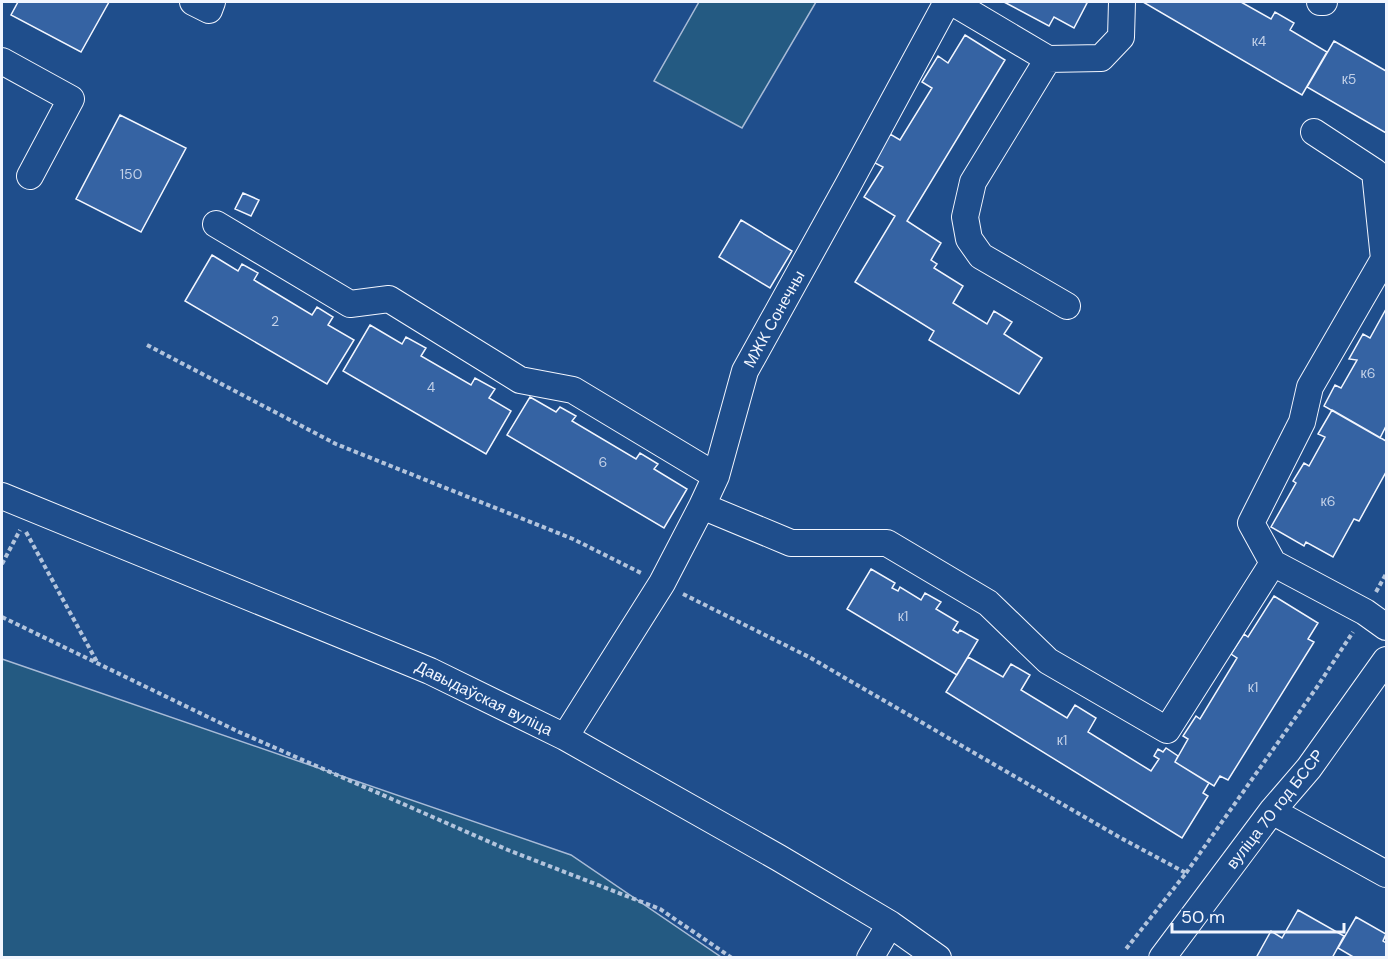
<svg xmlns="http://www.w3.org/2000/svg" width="1388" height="959" font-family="'DM Sans',sans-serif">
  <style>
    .green { fill: #245a82; stroke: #a8bbd7; stroke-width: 1.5 }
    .building { fill: #3563a3; stroke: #f2f6ff; stroke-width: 1.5 }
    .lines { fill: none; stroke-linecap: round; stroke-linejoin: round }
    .minor-casing { stroke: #f2f6ff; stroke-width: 28 }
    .path { stroke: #b3c4dc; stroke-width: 4; stroke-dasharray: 4.5 3; stroke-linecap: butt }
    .minor { stroke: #1f4e8c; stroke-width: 26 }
    .labels { text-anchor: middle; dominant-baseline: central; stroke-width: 4.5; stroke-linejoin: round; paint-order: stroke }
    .number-label { font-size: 14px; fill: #c3d1e8 }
    .street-label { font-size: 16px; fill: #f2f6ff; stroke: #1f4e8c }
  </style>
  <rect width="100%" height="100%" fill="#1f4e8c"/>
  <path class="green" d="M699,2H816L742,128L654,81Z
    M2,659L571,855L721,957H2Z"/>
  <path class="building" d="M18,2H109L81,52L11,15Z
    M1004,2H1085L1087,3L1074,28L1054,17L1049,26Z
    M1143,2H1241L1271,19L1275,12L1294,23L1290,30L1327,52L1302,95Z
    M965,35L1005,60L907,221L941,243L931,260L937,264L934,268L963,286L953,303L987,324L994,311L1012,322L1004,334L1042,358L1019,394L929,340L934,331L855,282L895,216L864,197L883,167L873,162L890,134L900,140L932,88L922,82L938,56L948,63Z
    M1334,41L1386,71V133L1307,87Z
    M120,115L186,148L141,232L76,199Z
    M243,193L259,200L251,216L235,209Z
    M741,220L792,251L770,288L719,257Z
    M212,255L238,271L242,264L258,273L254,280L312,315L317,307L333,317L328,325L354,340L327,384L185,301Z
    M1386,309V426L1380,438L1324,406L1335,385L1341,388L1357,360L1349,359L1363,334L1370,338Z
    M370,325L402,344L406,337L426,348L421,356L471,385L475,378L495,389L489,398L511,411L486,454L343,371Z
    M530,397L556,412L560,407L576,416L572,421L636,459L640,453L658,464L654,469L687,489L664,528L507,435Z
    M1332,410L1386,441V472L1359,521L1354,519L1333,557L1306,542L1304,546L1271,527L1296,483L1293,481L1304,463L1309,466L1325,437L1318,434Z
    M871,569L895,583L892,588L898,591L900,587L921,600L925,593L941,602L936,609L958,622L953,630L958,633L960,630L978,640L957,675L847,609Z
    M1274,596L1318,623L1308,639L1314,642L1228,780L1220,776L1214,786L1175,762L1188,739L1183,736L1196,716L1200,719L1237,658L1231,654L1244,634L1248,637Z
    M968,657L1003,677L1011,664L1030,675L1021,690L1067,718L1075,705L1096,718L1088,732L1151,771L1159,759L1154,756L1158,749L1163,752L1166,748L1178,756L1175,762L1209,783L1203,793L1208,796L1182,838L946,692Z
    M1298,910L1344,936L1332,958H1256L1271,931L1282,938Z
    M1356,917L1386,934L1383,941L1386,943V958H1355L1338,948Z"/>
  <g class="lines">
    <g class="minor-casing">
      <path id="minor" d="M193,2L209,10L212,2
        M952,2L1048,59L1101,58L1121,37L1122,2
        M1320,2H1324
        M1048,59L973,182L965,217L969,239L981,256L1067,306
        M2,61L71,99L30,176
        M1314,132L1375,172L1384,259L1310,387L1302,422L1251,523L1273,563L1365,612L1386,627
        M216,224L350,304L389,299L520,380L573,390L716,476
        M2,496L430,671L565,737L779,858L890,924L938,958
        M702,506L791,543H887L988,603L1048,661L1167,730L1273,563
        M565,737L662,583L702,506L716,476L745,371L848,185L947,2
        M1272,811L1386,874
        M870,958L890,924
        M1162,958L1272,811L1309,768L1386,660"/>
    </g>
    <path class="path" d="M147,345L336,444L573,539L641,573
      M26,532L97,662
      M2,564L20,530
      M1376,592L1386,574
      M683,594L809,657L1119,837L1186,873L1126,949
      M2,617L239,732L508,850L660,909L732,958
      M1186,873L1317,687L1353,632"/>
    <use href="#minor" class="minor"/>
  </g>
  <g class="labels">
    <g class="number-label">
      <text x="1259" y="41">к4</text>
      <text x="1349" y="79">к5</text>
      <text x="131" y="174">150</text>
      <text x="275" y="321">2</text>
      <text x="1368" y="373">к6</text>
      <text x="431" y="387">4</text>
      <text x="603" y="462">6</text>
      <text x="1328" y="501">к6</text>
      <text x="903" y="616">к1</text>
      <text x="1253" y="687">к1</text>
      <text x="1062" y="740">к1</text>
    </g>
    <g class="street-label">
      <text transform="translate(774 319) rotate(-61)">МЖК Сонечны</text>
      <text transform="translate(484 698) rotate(26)">Давыдаўская вуліца</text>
      <text transform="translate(1275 809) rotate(-52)">вуліца 70 год БССР</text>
    </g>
  </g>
  <rect width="1388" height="959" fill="none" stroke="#f2f6ff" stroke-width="6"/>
  <path d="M1172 923v9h172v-9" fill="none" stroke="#f2f6ff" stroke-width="3"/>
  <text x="1181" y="923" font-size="18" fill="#f2f6ff" stroke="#1f4e8c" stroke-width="4.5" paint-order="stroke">50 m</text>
</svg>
